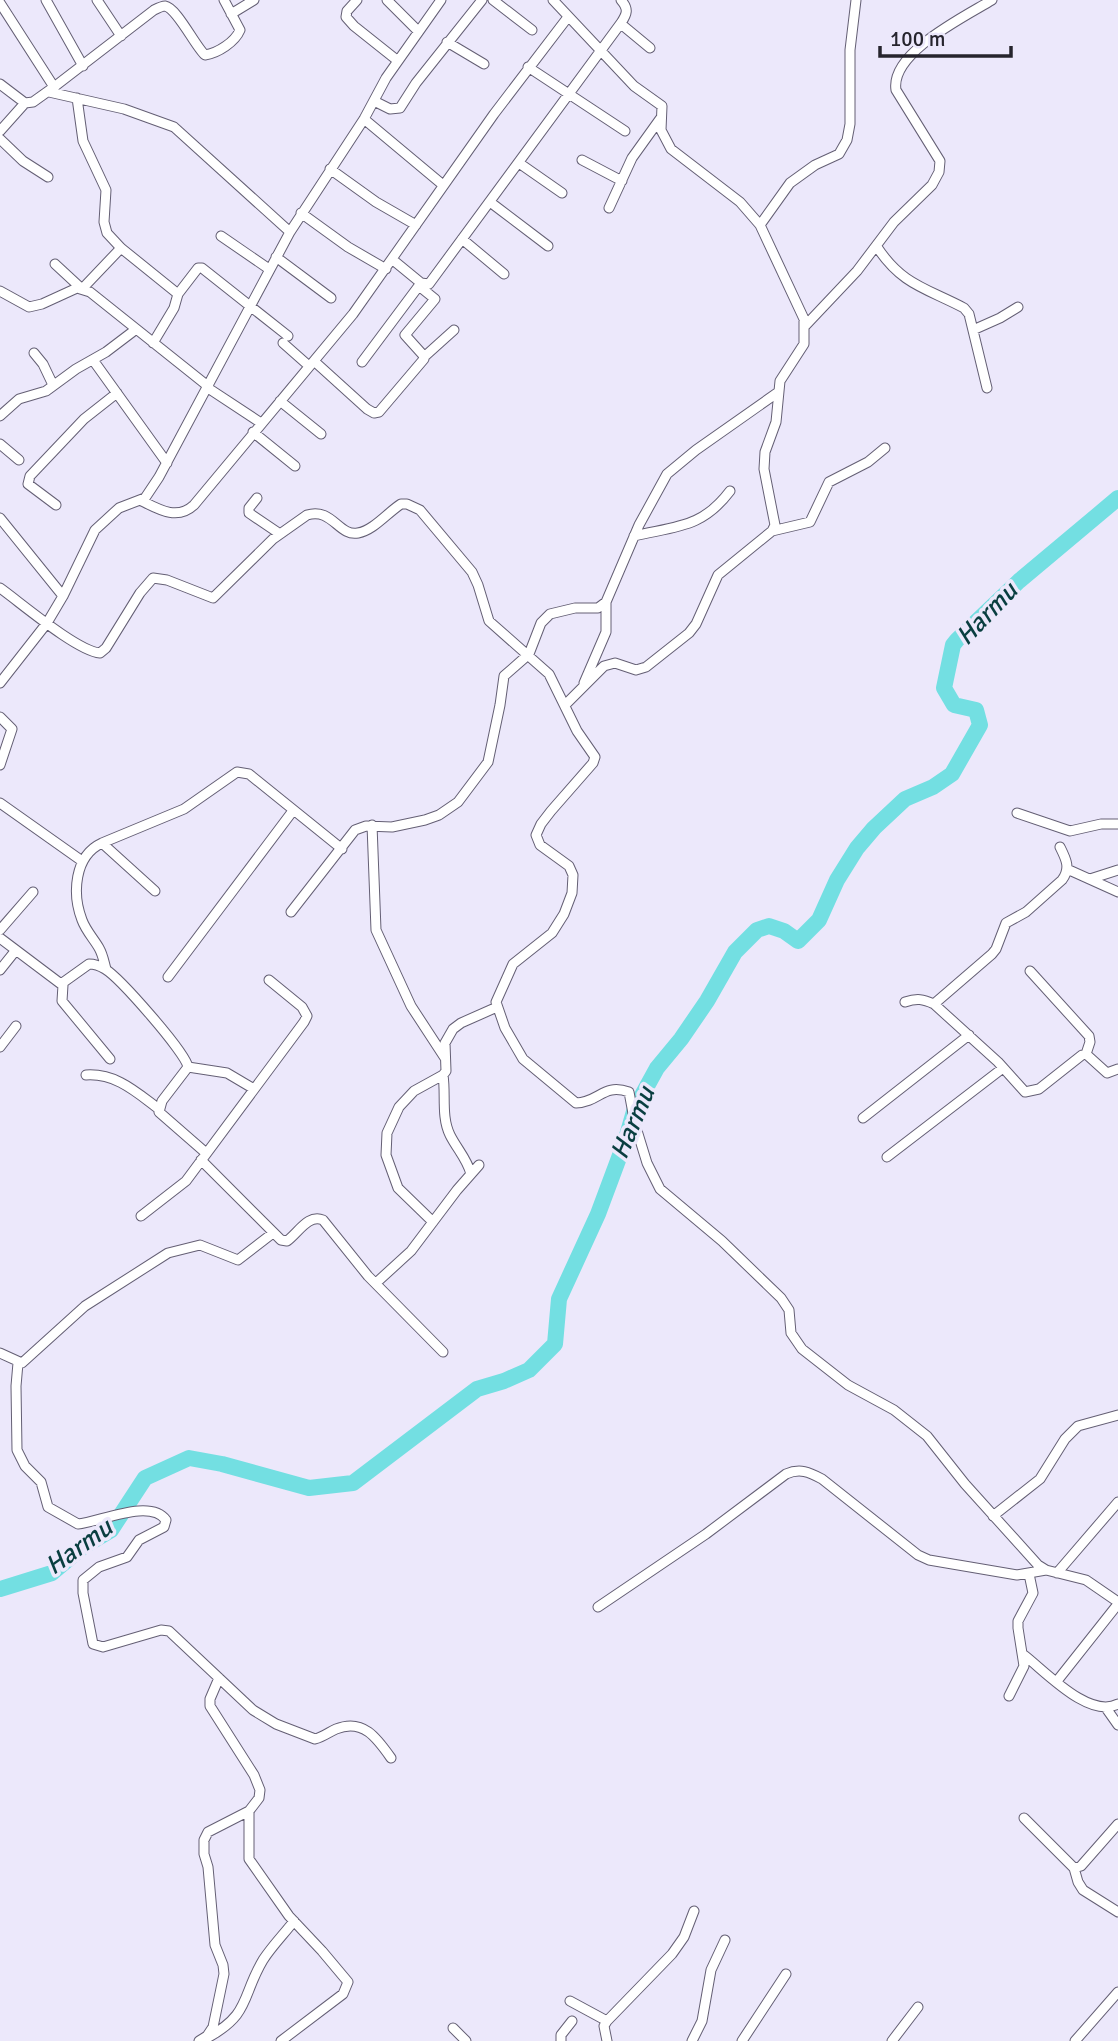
<svg xmlns="http://www.w3.org/2000/svg" width="1118" height="2041" font-family="Signika,sans-serif">
  <style>
    .lines { fill: none; stroke-linecap: round; stroke-linejoin: round }
    .river { stroke: #73dfe2; stroke-width: 16 }
    .minor-casing { stroke: #645f74; stroke-width: 11 }
    .minor { stroke: #fff; stroke-width: 9 }
    .labels { text-anchor: middle; dominant-baseline: central; stroke-width: 7; stroke-linejoin: round; paint-order: stroke }
    .water-label { font-size: 26px; font-style: italic; fill: #093e40; stroke: #ece8fb }
  </style>
  <rect width="100%" height="100%" fill="#ece8fb"/>
  <g class="lines">
    <path class="river" d="M0,1589L52,1573L84,1546L111,1530L145,1478L189,1458L222,1464L309,1488L353,1483L477,1389L504,1381L529,1370L555,1344L559,1299L598,1214L626,1139L635,1108L657,1068L681,1039L707,1001L735,952L757,930L769,926L784,931L798,941L819,920L837,880L857,848L874,828L905,799L933,787L952,774L980,725L976,710L954,705L944,688L953,645L957,640L1019,581L1118,498"/>
    <g class="minor-casing">
      <path id="minor" d="M46,0L83,66
        M97,0L121,36
        M357,0L347,11L346,17L354,26L398,61
        M387,0L417,30
        M493,0L532,30
        M553,0L634,86L662,106L661,130L671,149L740,202L760,225L804,319V344L780,381L776,422L765,452L764,469L773,515L775,525L772,531L718,575L696,624L689,633L646,667L636,670L615,663L604,666L565,705
        M0,3L54,87L33,102L25,103L0,84
        M231,14L254,0
        M621,24L650,48
        M447,42L484,64
        M528,67L625,131
        M54,87L154,10C156,9 162,6 165,6C177,8 195,46 205,55C218,53 235,42 240,30L224,0
        M49,92L124,109L174,127L290,232
        M77,98L83,141L106,190L104,222L107,233L121,248L178,294L174,308L153,343
        M374,101L390,109L400,108L416,83L482,0
        M364,119L443,185
        M0,131L25,103
        M0,139L23,161L48,177
        M582,160L622,181
        M519,163L562,193
        M330,169L376,202L416,225
        M490,202L548,246
        M609,208L632,158L660,119
        M301,213L348,247L386,269
        M760,225L790,183L815,165L839,154L847,140L850,124V50L856,0
        M221,236L269,269
        M462,239L504,274
        M877,247C902,285 926,288 964,308L969,314L987,388
        M276,257L331,298
        M393,260L421,283L429,284L621,23C627,14 629,9 621,0
        M55,264L82,289L121,248
        M0,291L29,307L42,304L77,288L90,292L209,387
        M178,294L198,268H202L288,336
        M805,326L857,271L894,222L932,185L939,172L940,161L896,90C890,53 964,17 992,0
        M973,330L1000,318L1018,307
        M283,343L309,366
        M34,353L43,364L53,385
        M424,357L454,330
        M93,360L167,463
        M314,361L367,409L374,413L379,412L424,359L423,355L405,335L435,299L419,286
        M362,362L421,283
        M208,388L261,423
        M280,401L321,434
        M0,416L19,399L46,391L76,369L106,352L135,330
        M253,432L295,466
        M0,444L19,460
        M257,498L249,508V513L280,534
        M140,500C158,509 177,521 194,505L353,314L494,114L568,17
        M56,505L28,484L30,476L84,419L117,393
        M0,518L63,596
        M772,531L810,522L829,482L868,462L885,448
        M634,536C677,526 702,528 730,491
        M0,588C21,603 77,651 100,653L106,648L140,593L153,578L167,580L213,598L273,539L307,515C332,507 339,537 358,533C374,530 387,513 401,504H407L420,510L472,572L478,585L489,621L549,674L577,731L595,757L593,763L551,811L541,824L536,835L540,845L569,866L573,875L572,893L564,914L552,933L513,964L496,1002L505,1028L523,1059L576,1103C600,1102 603,1083 629,1092L635,1124L647,1163L660,1189L722,1241L781,1298L789,1310L791,1333L802,1349L848,1385L894,1410L927,1436L965,1484L1038,1565L1046,1570L1086,1580L1118,1602
        M0,683L47,623L63,596L95,530L119,508L145,498L159,477L290,232L364,119L386,78L441,0
        M584,683L606,632V602
        M0,717L12,729L0,765
        M0,803L82,861
        M1017,813L1070,831L1101,824H1118
        M372,825L376,930L411,1006L445,1058
        M102,843L155,891
        M1067,869L1118,892
        M1090,879L1118,870
        M291,912L355,830L366,826L392,827L425,820L439,815L458,802L488,762L500,705L504,676L529,654L541,623L550,614L575,608H598L606,602L639,525L667,474L696,450L777,393
        M0,930L33,892
        M0,938L61,984L89,964C95,964 100,966 105,969C120,978 186,1053 188,1067L162,1101L159,1112L206,1153
        M106,969C104,962 103,955 99,948C94,939 86,931 82,920C72,894 74,856 102,843L184,809L237,772L249,774L342,849
        M0,970L16,950
        M1030,971L1089,1036L1090,1042L1086,1054
        M168,977L292,812
        M63,985L62,1001L110,1059
        M905,1002C917,998 923,999 934,1004L998,1062L1025,1092L1039,1089L1082,1055L1086,1054L1107,1073L1118,1069
        M934,1004L992,954L996,949L1006,923L1026,912L1062,880C1071,868 1066,859 1060,847
        M0,1047L16,1026
        M188,1067L227,1073L254,1089
        M86,1075C116,1073 136,1092 159,1109
        M443,1075C446,1094 441,1117 450,1135C457,1149 467,1159 471,1174
        M863,1118L969,1035
        M887,1157L1003,1068
        M201,1160L281,1240L287,1241C299,1232 308,1214 323,1220L368,1276L443,1352
        M141,1216L186,1181L304,1022L307,1016L302,1007L269,980
        M433,1222L398,1188L386,1155L387,1133L399,1107L414,1091L443,1075L446,1071L445,1043L453,1029L461,1023L497,1007
        M376,1283L411,1251L457,1190L479,1165
        M0,1353L22,1363L85,1306L168,1253L200,1245L238,1260L273,1233
        M18,1363L16,1386L17,1450L25,1466L41,1482L48,1507L78,1524C100,1522 150,1498 166,1520L164,1527L139,1540L127,1557L99,1567L83,1580V1593L93,1644L103,1647L161,1630L169,1631L253,1710L276,1724L315,1739C323,1737 329,1732 336,1729C363,1718 377,1738 391,1758
        M993,1516L1040,1479L1065,1439L1078,1426L1118,1415
        M1057,1573L1118,1502
        M598,1607L706,1534L786,1474C800,1468 809,1472 822,1479L918,1555L929,1560L1017,1575L1046,1570
        M1024,1655C1046,1672 1089,1719 1118,1704
        M1057,1681L1118,1604
        M1009,1696L1024,1666L1018,1628V1621L1033,1593L1029,1574
        M1106,1708L1118,1725
        M249,1811V1859L289,1916L322,1951L348,1982L343,1994L281,2041
        M1024,1818L1074,1868L1081,1866L1118,1824
        M1074,1868L1078,1882L1083,1890L1118,1912
        M570,2001L607,2021
        M453,2028L466,2041
        M207,2038C251,2014 241,1997 263,1960C272,1946 284,1934 294,1921
        M199,2041L207,2036L213,2027L224,1974L223,1965L215,1945L208,1867L204,1854V1840L208,1832L249,1811L259,1798L260,1790L254,1775L210,1706V1699L219,1678
        M561,2041V2035L572,2021
        M607,2041L604,2026L607,2021L672,1954L684,1937L694,1911
        M692,2041L702,2021L711,1970L725,1940
        M742,2041L786,1974
        M892,2041L918,2007
        M1075,2041L1118,1992"/>
    </g>
    <use href="#minor" class="minor"/>
  </g>
  <g class="labels">
    <g class="water-label">
      <text transform="translate(987 614) rotate(-46)">Harmu</text>
      <text transform="translate(633 1123) rotate(-67)">Harmu</text>
      <text transform="translate(79 1547) rotate(-36)">Harmu</text>
    </g>
  </g>
  <path d="M880 46v10h131v-10" fill="none" stroke="#26242d" stroke-width="3.5"/>
  <text x="890" y="46" font-size="21" fill="#26242d" stroke="#ece8fb" stroke-width="5" paint-order="stroke">100 m</text>
</svg>
